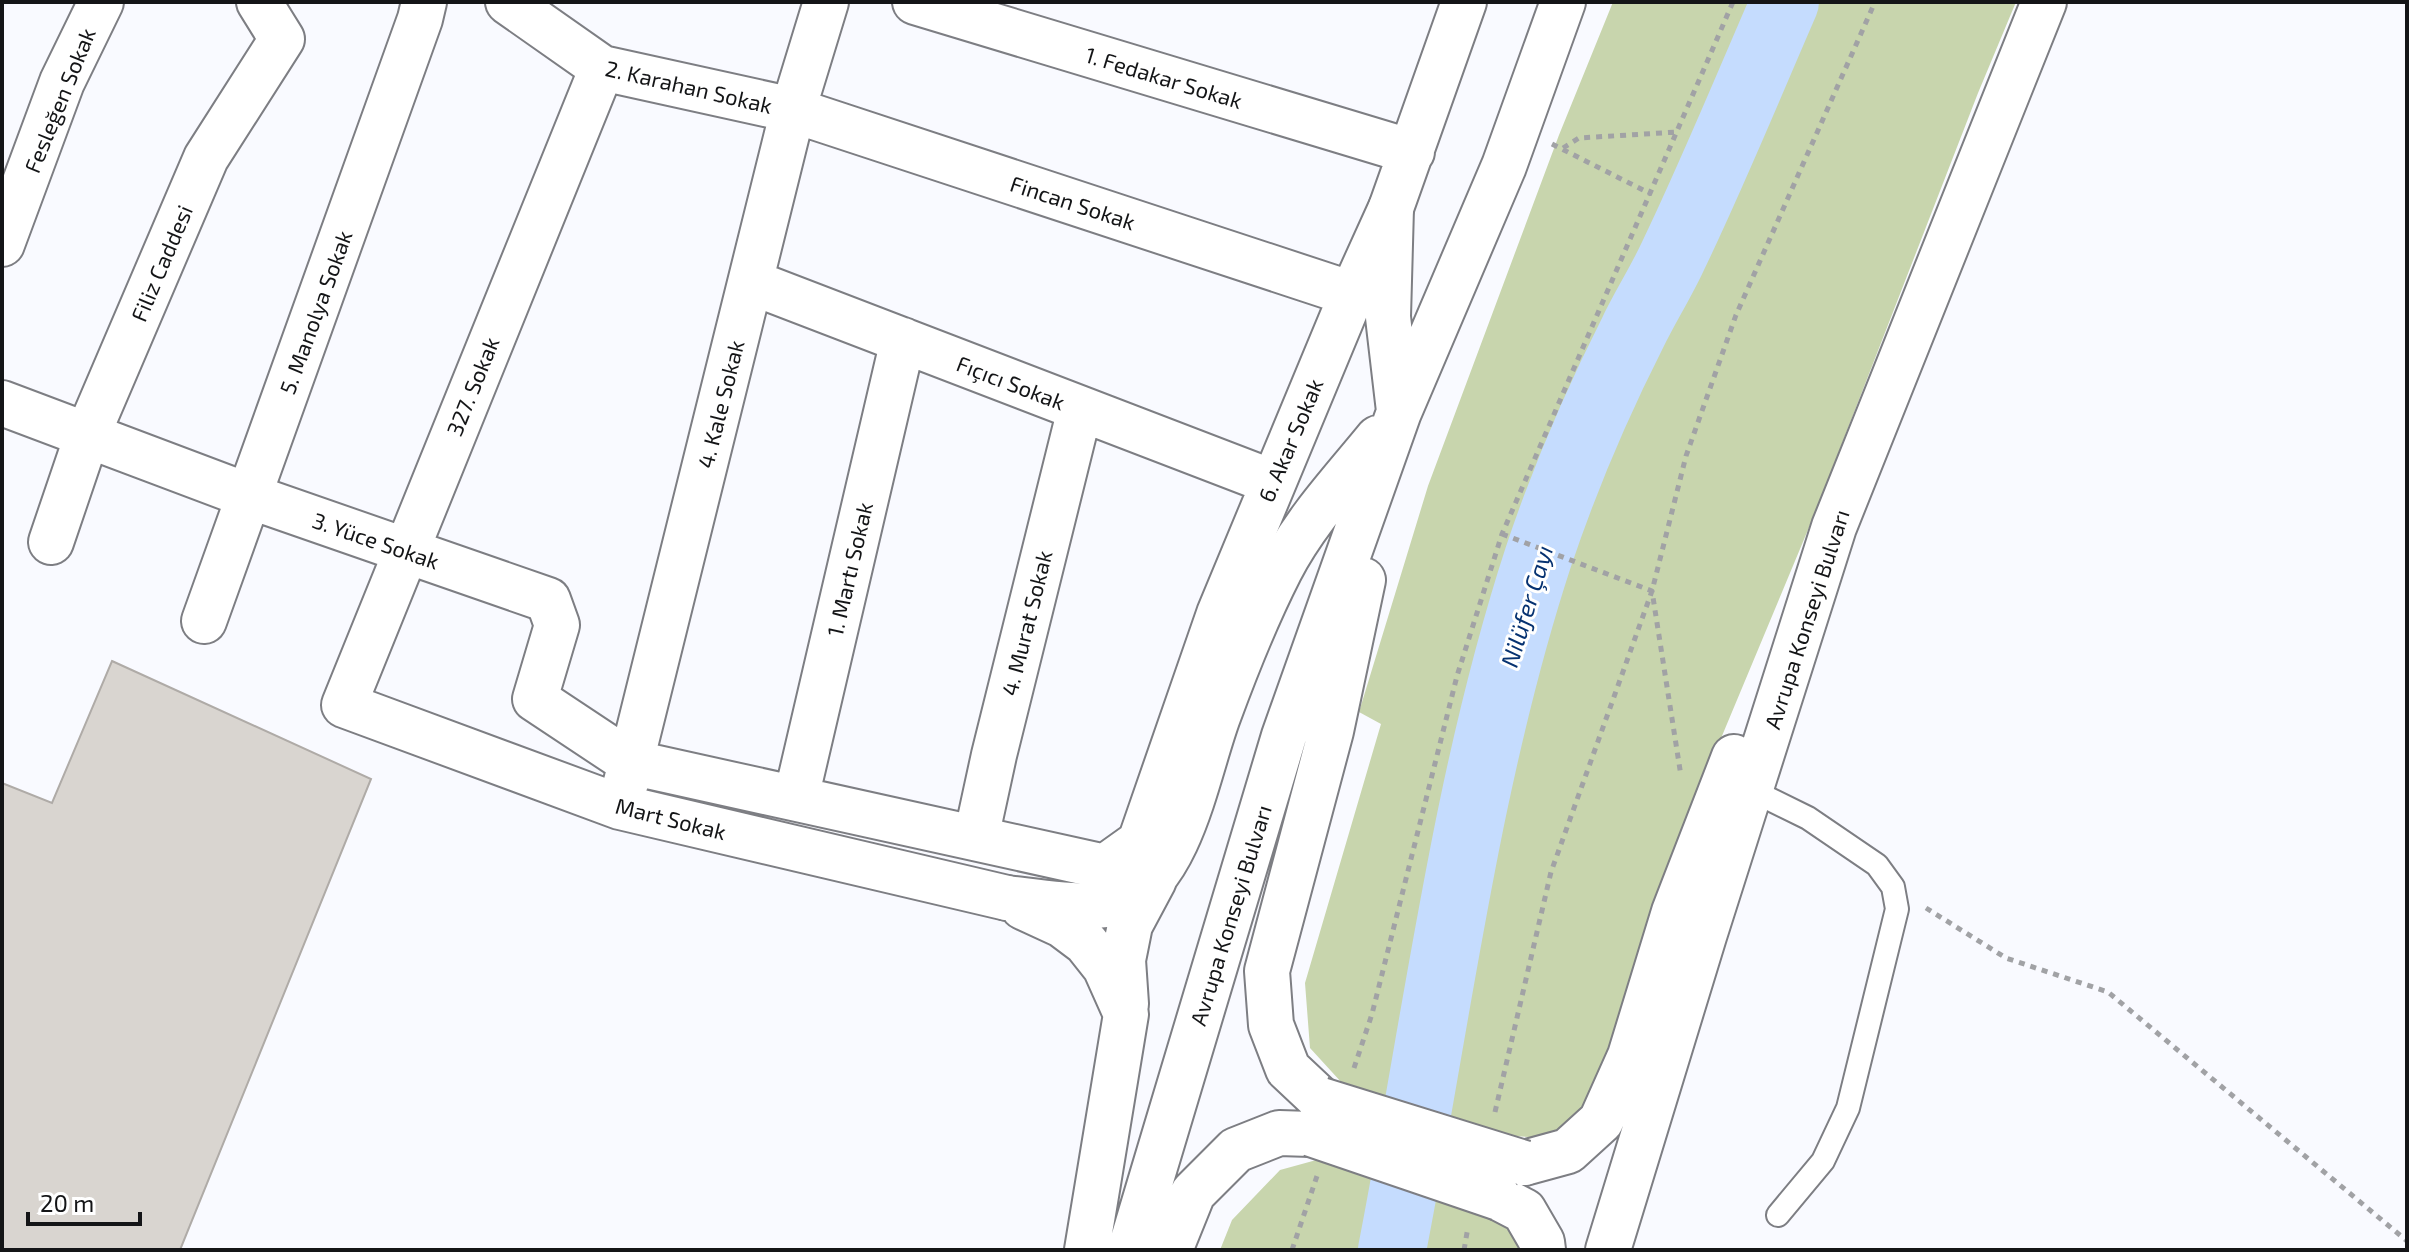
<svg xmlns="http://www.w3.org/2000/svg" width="2409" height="1252" font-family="'Exo 2',sans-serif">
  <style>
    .green { fill: #c8d5ad }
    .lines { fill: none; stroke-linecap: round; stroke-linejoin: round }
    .river { stroke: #c5dcfe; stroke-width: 68 }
    .building { fill: #d9d5d0; stroke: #afaba7; stroke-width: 2 }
    .service-casing { stroke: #7d7e83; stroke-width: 26 }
    .minor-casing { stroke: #7d7e83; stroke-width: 48 }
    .secondary-casing { stroke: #7d7e83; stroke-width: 48 }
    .primary-casing { stroke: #7d7e83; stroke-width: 48 }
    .path { stroke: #a1a2a5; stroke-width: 5; stroke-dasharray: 6 6; stroke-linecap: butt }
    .service { stroke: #fff; stroke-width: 22 }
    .minor { stroke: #fff; stroke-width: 44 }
    .secondary { stroke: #fff; stroke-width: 44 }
    .primary { stroke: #fff; stroke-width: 44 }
    .primary-bridge-casing { stroke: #7d7e83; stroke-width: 48; stroke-linecap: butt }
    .primary-bridge { stroke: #fff; stroke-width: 44 }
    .labels { text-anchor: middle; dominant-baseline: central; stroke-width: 6; stroke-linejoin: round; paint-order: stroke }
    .street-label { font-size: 22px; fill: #141517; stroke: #fff }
    .water-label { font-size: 24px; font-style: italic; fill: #063271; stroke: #fff }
  </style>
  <rect width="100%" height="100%" fill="#f9faff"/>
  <path class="green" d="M1613,2H2016L1978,93L1815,513L1699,791L1593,1100L1572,1127L1548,1138L1513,1136L1413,1109L1342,1083L1310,1048L1305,983L1381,724L1359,712L1428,486L1559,135Z
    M1320,1159L1505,1214L1530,1250H1220L1232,1220L1280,1170Z"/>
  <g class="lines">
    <path class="river" d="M1392,1250C1437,1019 1465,782 1538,558C1564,480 1596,405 1633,332C1645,307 1661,282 1673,256C1713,173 1748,87 1785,2"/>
  </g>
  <path class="building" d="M112,661L371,779L180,1250H2V783L52,803Z"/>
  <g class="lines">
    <g class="service-casing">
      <path id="service" d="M1751,790L1808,818L1877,865L1893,887L1897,909L1848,1108L1823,1161L1778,1215"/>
    </g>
    <g class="minor-casing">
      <path id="minor" d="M508,2L602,68L793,110L1352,294
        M915,2L1412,152
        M602,68L344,705L620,807L1007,898
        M2,244L62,82L101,2
        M751,282L1272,482
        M2,403L249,496L548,600L557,625L535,699L630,762L1105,867L1140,842L1219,614L1352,294L1391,208L1464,2
        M204,621L420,19L424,2
        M625,786L793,110L826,2
        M796,798L903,340
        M976,838L994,755L1080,409"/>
    </g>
    <g class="secondary-casing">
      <path id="secondary" d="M51,542L87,436L206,158L282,39L259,2"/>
    </g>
    <g class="primary-casing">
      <path id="primary" d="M1391,208L1388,317L1399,411
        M1007,898C1035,901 1103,913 1127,900C1183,871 1198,769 1219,714C1237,665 1256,617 1280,570C1305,521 1343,481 1378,438
        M1023,907L1062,925L1086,943L1105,967L1126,1014L1087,1250
        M1126,1004L1123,960L1130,925L1154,880
        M1321,1100L1288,1069L1271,1025L1267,971L1331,731L1363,580
        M1524,1163L1568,1151L1601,1121L1630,1056L1674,912L1734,757
        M1499,1198L1524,1211L1542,1242L1543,1250
        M1130,1250L1284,736L1399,412L1504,166L1563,2
        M1170,1250L1193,1193L1236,1150L1279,1133L1311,1134
        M1608,1250L1704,936L1834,527L2044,2"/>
    </g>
    <path class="path" d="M1552,144L1651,194
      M1563,148L1579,138L1678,132
      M1502,534L1652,591L1681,776
      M1926,908L2006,958L2108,992L2407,1241
      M1354,1068L1372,1014L1457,676L1502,534L1733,2
      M1495,1112L1551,872L1652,591L1686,456L1736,315L1875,2
      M1292,1250L1317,1176
      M1464,1250L1468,1227"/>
    <use href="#service" class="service"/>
    <use href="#minor" class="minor"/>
    <use href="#secondary" class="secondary"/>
    <use href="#primary" class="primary"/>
    <g class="primary-bridge-casing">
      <path id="primary-bridge" d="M1321,1100L1524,1163
        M1311,1134L1499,1198"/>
    </g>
    <use href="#primary-bridge" class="primary-bridge"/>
  </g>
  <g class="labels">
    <g class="street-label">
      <text transform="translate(1164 77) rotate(17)">1. Fedakar Sokak</text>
      <text transform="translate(689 86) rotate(13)">2. Karahan Sokak</text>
      <text transform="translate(59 100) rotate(-68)">Fesleğen Sokak</text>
      <text transform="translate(1073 202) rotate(18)">Fincan Sokak</text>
      <text transform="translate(161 263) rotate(-67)">Filiz Caddesi</text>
      <text transform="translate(315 312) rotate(-70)">5. Manolya Sokak</text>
      <text transform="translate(1011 382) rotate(21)">Fıçıcı Sokak</text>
      <text transform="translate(472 386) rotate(-68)">327. Sokak</text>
      <text transform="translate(720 404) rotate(-76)">4. Kale Sokak</text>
      <text transform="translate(1290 440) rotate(-67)">6. Akar Sokak</text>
      <text transform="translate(376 540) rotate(19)">3. Yüce Sokak</text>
      <text transform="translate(849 569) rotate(-77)">1. Martı Sokak</text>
      <text transform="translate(1806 619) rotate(-72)">Avrupa Konseyi Bulvarı</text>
      <text transform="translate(1026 623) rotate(-76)">4. Murat Sokak</text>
      <text transform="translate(671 818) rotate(14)">Mart Sokak</text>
      <text transform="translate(1230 915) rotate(-73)">Avrupa Konseyi Bulvarı</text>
    </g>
    <g class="water-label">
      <text transform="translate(1526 606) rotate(-73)">Nilüfer Çayı</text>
    </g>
  </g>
  <rect width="2409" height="1252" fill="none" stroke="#141517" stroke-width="8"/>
  <path d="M28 1212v12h112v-12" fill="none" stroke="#141517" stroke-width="4"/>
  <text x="40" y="1212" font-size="24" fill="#141517" stroke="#ffffff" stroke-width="6" paint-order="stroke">20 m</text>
</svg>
